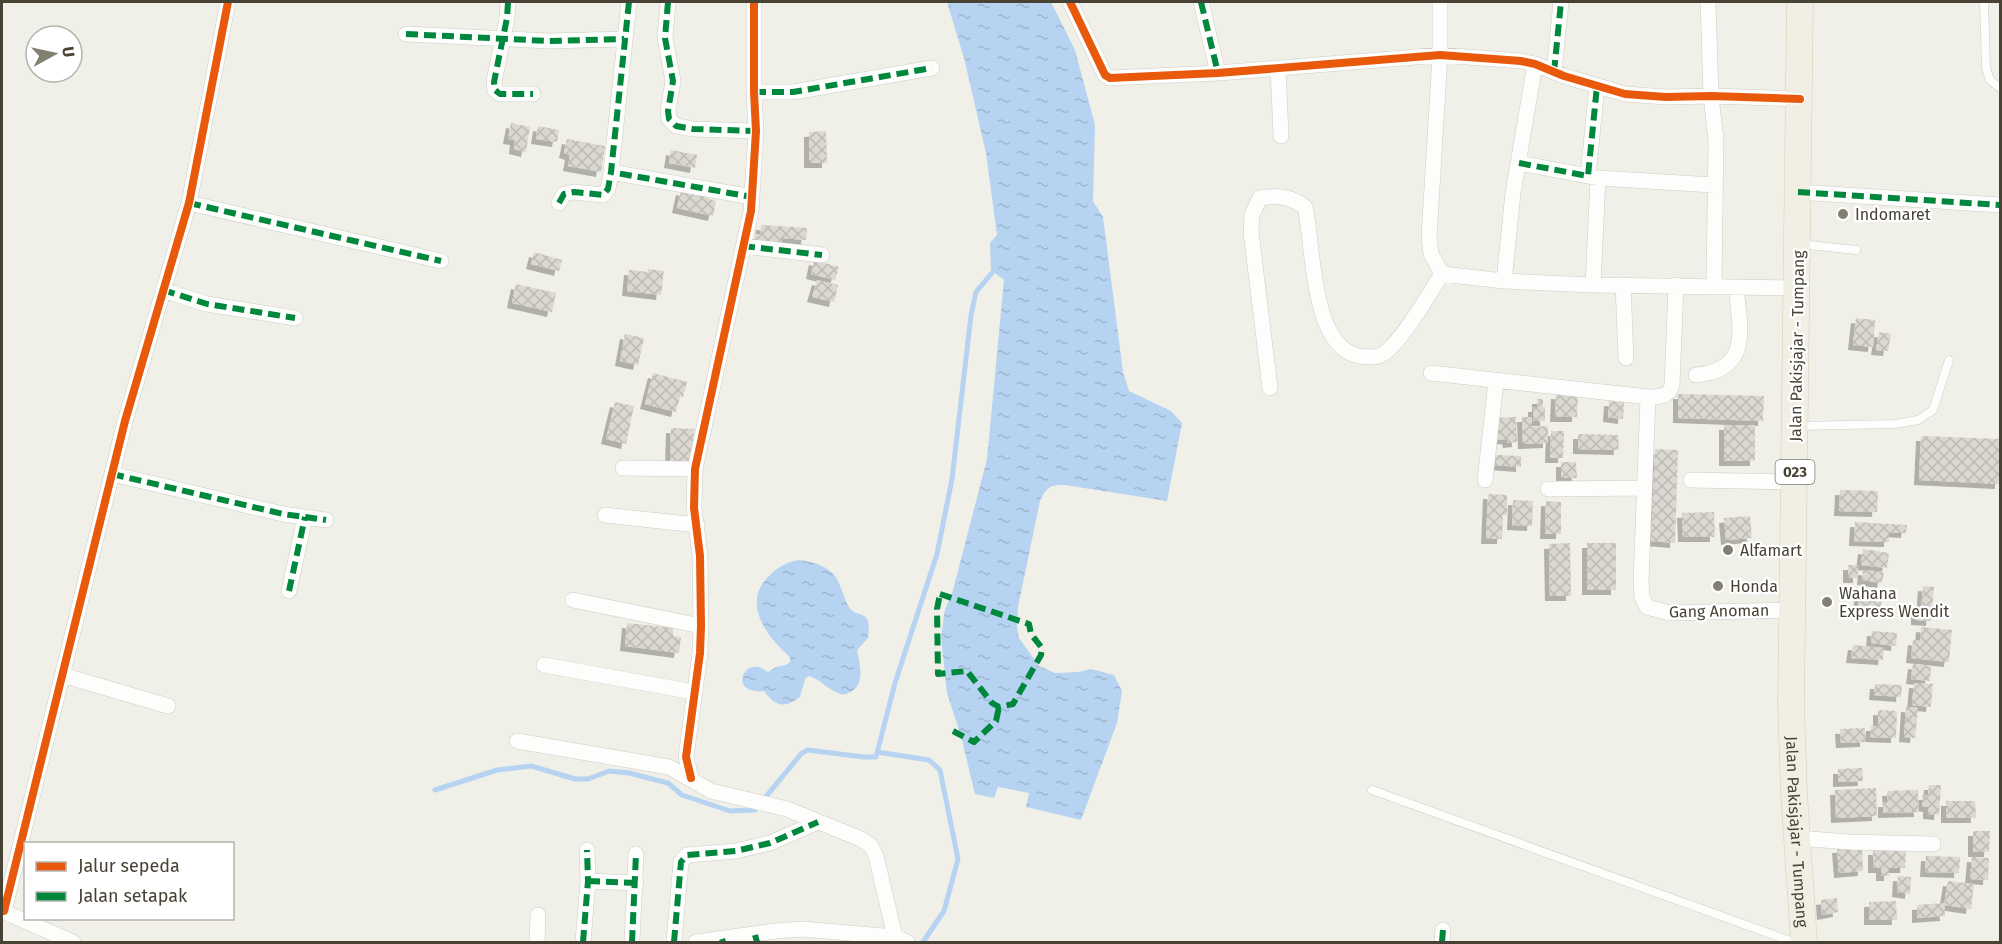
<svg xmlns="http://www.w3.org/2000/svg" width="2002" height="944" font-family="'Fira Sans',sans-serif">
  <style>
    .water { fill: url(#water-ripples) }
    .lines { fill: none; stroke-linecap: round; stroke-linejoin: round }
    .stream { stroke: #b6d3f1; stroke-width: 5 }
    .building { fill: url(#building-cross-hatch); filter: url(#shadow) }
    .service-casing { stroke: #cecdc6; stroke-width: 9 }
    .minor-casing { stroke: #cecdc6; stroke-width: 16 }
    .primary-casing { stroke: #d4ceb4; stroke-width: 27 }
    .service { stroke: #fdfdfc; stroke-width: 8 }
    .minor { stroke: #fdfdfc; stroke-width: 15 }
    .primary { stroke: #f1efe3; stroke-width: 26 }
    .quiet { stroke: #00873e; stroke-width: 6; stroke-dasharray: 12 6; stroke-linecap: butt }
    .cycleway-casing { stroke: #fff; stroke-width: 11 }
    .cycleway { stroke: #e8590c; stroke-width: 8 }
    .poi-dot { fill: #827f73; stroke: #fff; stroke-width: 2 }
    .labels { text-anchor: middle; dominant-baseline: central; stroke-width: 4.5; stroke-linejoin: round; paint-order: stroke }
    .shield { fill: #fff; stroke: #7e7b71; stroke-width: 1.5 }
    .shield-label { font-size: 15px; font-weight: bold; fill: #474234 }
    .poi-label { font-size: 16px; fill: #474234; stroke: #fff; text-anchor: start }
    .street-label { font-size: 16px; fill: #474234; stroke: #fff }
  </style>
  <defs>
    <pattern id="water-ripples" width="26" height="14" patternUnits="userSpaceOnUse" patternTransform="scale(1.5)"><rect width="26" height="14" fill="#b6d3f1"/><path d="M2 4q2-2 4 0t4 0M15 11q2-2 4 0t4 0" fill="none" stroke="#9eb6cf"/></pattern>
    <pattern id="building-cross-hatch" width="8" height="8" patternUnits="userSpaceOnUse" patternTransform="scale(1.5)"><rect width="8" height="8" fill="#dad8d1"/><path d="M0 0l8 8M0 8l8-8" fill="none" stroke="#bcbbb4"/></pattern>
    <filter id="shadow"><feDropShadow dx="-5" dy="5" stdDeviation="0" flood-color="#0004"/></filter>
  </defs>
  <rect width="100%" height="100%" fill="#f0efe8"/>
  <path class="water" d="M947,2H1051L1075,50L1095,125L1093,201L1103,217L1123,372L1129,391L1171,411L1182,423L1167,501L1065,485C1049,485 1047,487 1040,501L1018,607L1017,627L1019,638L1039,666L1055,673L1078,672L1091,669L1114,675L1122,691L1117,723L1081,820L1026,807L1029,793L998,787L994,798L975,794L961,736L947,693L941,637L945,609L952,594L987,459L1004,280L991,270L990,243L997,235L986,153L964,58Z
    M799,560C814,562 831,566 838,581C842,589 844,599 849,607C859,621 872,606 868,638L857,650C860,664 866,687 848,693C843,695 843,695 838,693C827,689 820,679 809,676L805,679L800,697C784,709 775,706 764,691C733,694 740,667 755,667C760,666 764,670 768,672L776,667L786,665L790,662V657C768,638 742,605 767,578C776,568 786,562 799,560Z"/>
  <g class="lines">
    <path class="stream" d="M877,752L929,760L940,770L958,859L944,911L923,942
      M435,790L497,770L531,766L575,779H588L609,771L629,773L668,783L682,795L730,811L755,810L801,754L807,750L864,757H876L895,683L937,554L952,479L971,315L976,292L996,268"/>
  </g>
  <path class="building" d="M511,123L530,127L526,152L514,149L515,140L508,139Z
    M538,126L559,130L557,142L536,139Z
    M826,131L827,163H809V132Z
    M567,139L605,146L601,172L568,166L570,155L564,153Z
    M671,150L697,155L695,168L669,163Z
    M681,190L708,196L707,198L716,201L713,216L677,208Z
    M761,225L807,228L806,240L782,238L781,246L755,244L756,234H760Z
    M534,252L562,260L559,271L531,264Z
    M814,260L839,267L835,280L811,274Z
    M648,269L664,271L661,295L627,291L629,270L648,272Z
    M817,280L838,285L834,302L812,297Z
    M516,284L556,293L552,312L512,303Z
    M1856,318L1875,320L1873,347L1853,345Z
    M1879,332L1891,334L1888,351L1876,350Z
    M625,334L644,338L638,365L620,361Z
    M653,373L687,382L683,397H680L676,412L645,404Z
    M1556,394L1578,395L1577,417H1555Z
    M1678,394L1764,396L1763,421L1678,418Z
    M1537,399H1543V407H1545V421H1533V407H1537Z
    M1609,401L1624,402L1623,419L1608,417Z
    M615,402L634,406L626,444L606,439Z
    M1516,417L1517,442L1508,443L1507,439L1497,440L1496,418Z
    M1522,417H1532V427L1548,426V443L1523,444Z
    M1724,425H1755V461H1724Z
    M671,428L694,429L692,463L670,462Z
    M1551,431H1564L1563,458H1550Z
    M1578,434L1618,435L1619,450L1578,449Z
    M1921,436L2000,439V484L1919,480Z
    M1655,449L1678,450L1675,543L1651,541Z
    M1495,455L1521,456V467L1494,465Z
    M1561,462H1576L1577,478H1561Z
    M1840,490L1878,491L1877,512L1839,511Z
    M1488,494L1507,495V515H1503L1502,539H1486Z
    M1513,500L1533,501L1532,526L1512,525Z
    M1546,501L1561,502V534H1545Z
    M1714,512L1715,537H1683L1682,513Z
    M1750,516L1752,538L1726,540L1724,518Z
    M1855,522L1907,525L1906,533L1889,532V542L1854,541Z
    M1570,543L1571,596H1550L1549,544Z
    M1587,543H1616V590H1587Z
    M1863,549L1889,553L1887,568L1861,565Z
    M1848,565H1858V578H1848Z
    M1863,570L1884,572L1882,583L1862,580Z
    M1923,586L1934,587L1931,621L1916,620V610L1921,611Z
    M1859,596L1882,597L1881,608L1858,607Z
    M627,623L673,628V636L681,637L679,653L625,646Z
    M1921,627L1952,630L1949,662L1911,658L1913,640L1920,641Z
    M1872,631L1897,633L1896,646L1871,643Z
    M1853,645L1884,648L1883,660L1851,658Z
    M1913,664L1931,666L1930,681L1911,679Z
    M1914,683L1933,684L1931,707L1912,705Z
    M1875,684L1902,685L1901,697L1874,695Z
    M1906,707L1918,708L1915,738L1904,737Z
    M1878,710L1897,711L1896,738L1870,737L1871,726H1878Z
    M1865,728V742L1841,743L1840,729Z
    M1862,768L1863,781L1838,782V769Z
    M1929,785H1941L1939,815L1928,814V807L1922,806V795H1928Z
    M1876,788L1877,816L1836,818L1835,790Z
    M1918,790L1919,812L1883,813V802H1888L1887,791Z
    M1946,801H1975L1976,818H1946Z
    M1973,831H1990L1989,852H1973Z
    M1862,847L1863,871L1839,873L1837,848Z
    M1873,850H1906L1905,868H1889V876H1881V868H1873Z
    M1926,856L1960,857L1959,873L1925,872Z
    M1972,857L1989,858L1988,880L1970,879Z
    M1898,876L1911,877L1910,894L1897,892Z
    M1948,881L1974,884L1971,909L1944,905Z
    M1837,898L1838,912L1822,915L1821,900Z
    M1896,901L1897,920H1869V902Z
    M1944,903L1945,916L1917,918V905Z"/>
  <g class="lines">
    <g class="service-casing">
      <path id="service" d="M1984,2L1986,68L1990,80L2000,88
        M1799,244L1856,250
        M1797,426L1895,424L1918,420L1933,410L1949,360
        M1372,790L1793,942"/>
    </g>
    <g class="minor-casing">
      <path id="minor" d="M508,2L507,18L494,82L495,90L500,94H533
        M629,2L611,172L752,197
        M668,2L665,38L673,81L668,111L669,119L676,126L693,129L756,131
        M1070,2L1105,75L1110,78L1218,73L1440,55L1521,61L1535,64L1564,76L1625,94L1666,97L1711,96L1800,99
        M1201,2L1218,73
        M1440,2V55L1429,237L1431,254L1442,274L1504,281L1593,285L1797,288
        M1708,2L1711,96L1716,140L1714,287
        M406,34L549,41L624,39
        M1278,68L1281,136
        M1554,72L1561,2
        M754,92H793L932,68
        M1519,163L1598,178L1714,185
        M1588,176L1597,86
        M1798,192L2000,205
        M189,203L441,261
        M559,203L564,194L574,192L603,195L608,189L611,172
        M743,246L822,255
        M1504,281L1513,193L1535,64
        M1593,285L1598,178
        M1623,285L1626,358
        M163,290L207,304L295,318
        M1431,373L1648,397C1659,397 1668,397 1672,386L1676,285
        M1696,375C1752,370 1740,328 1736,288
        M1270,388L1251,232L1252,215L1260,198C1278,195 1290,196 1305,207C1314,245 1310,346 1359,356C1365,357 1375,358 1381,355C1399,347 1430,292 1442,274
        M1648,397L1641,582L1642,597L1647,607L1669,613L1793,610
        M623,468L695,469
        M112,474L283,514L326,520
        M1485,480L1496,381
        M1691,480L1795,482
        M1548,489L1644,488
        M605,515L697,525
        M289,591L305,517
        M573,600L701,626
        M544,665L694,692
        M62,675L168,706
        M517,741L669,767L711,791L787,809L861,839L871,846L876,856L895,937
        M691,778L686,757L700,653L701,626L700,556L694,508L695,469L751,211L756,131L754,92V2
        M1797,838L1849,842L1933,844
        M588,881L636,883
        M2,911L73,942
        M4,911L125,421L189,203L228,2
        M537,942L538,915
        M583,942L588,881L587,850
        M632,942L636,854
        M674,942L681,862L687,855L736,851L770,843L818,822
        M696,942L775,931L802,929L895,937L907,942
        M1442,942L1443,930"/>
    </g>
    <g class="primary-casing">
      <g id="primary">
        <path id="s1" d="M1800,2L1791,705L1794,794L1804,942"/>
      </g>
    </g>
    <use href="#service" class="service"/>
    <use href="#minor" class="minor"/>
    <use href="#primary" class="primary"/>
    <path class="quiet" d="M508,2L507,18L494,82L495,90L500,94H533
      M629,2L611,172L752,197
      M668,2L665,38L673,81L668,111L669,119L676,126L693,129L756,131
      M1201,2L1218,73
      M406,34L549,41L624,39
      M1554,72L1561,2
      M754,92H793L932,68
      M1519,163L1588,176L1597,86
      M1798,192L2000,205
      M189,203L441,261
      M559,203L564,194L574,192L603,195L608,189L611,172
      M743,246L822,255
      M163,290L207,304L295,318
      M112,474L283,514L326,520
      M289,591L305,517
      M940,594L1029,624L1031,634L1042,648L1041,655L1013,704L999,707L992,703L967,671L938,674L937,609Z
      M953,731L974,742L996,721L999,707
      M588,881L636,883
      M755,935L757,942
      M722,939L723,942
      M583,942L588,881L587,850
      M632,942L636,854
      M674,942L681,862L687,855L736,851L770,843L818,822
      M1442,942L1443,930"/>
    <g class="cycleway-casing">
      <path id="cycleway" d="M1070,2L1105,75L1110,78L1218,73L1440,55L1521,61L1535,64L1564,76L1625,94L1666,97L1711,96L1800,99
        M691,778L686,757L700,653L701,626L700,556L694,508L695,469L751,211L756,131L754,92V2
        M2,911H4L125,421L189,203L228,2"/>
    </g>
    <use href="#cycleway" class="cycleway"/>
  </g>
  <g class="poi-dot">
    <circle cx="1843" cy="214" r="6"/>
    <circle cx="1728" cy="550" r="6"/>
    <circle cx="1718" cy="586" r="6"/>
    <circle cx="1827" cy="602" r="6"/>
  </g>
  <g class="labels">
    <rect class="shield" x="1775.5" y="460" width="39" height="24" rx="4.5"/>
    <g class="shield-label">
      <text x="1795" y="472">023</text>
    </g>
    <g class="poi-label">
      <text x="1855" y="214">Indomaret</text>
      <text x="1740" y="550">Alfamart</text>
      <text x="1730" y="586">Honda</text>
      <text x="1839" y="593">Wahana<tspan x="1839" dy="18">Express Wendit</tspan></text>
    </g>
    <g class="street-label">
      <text transform="translate(1797 346) rotate(-89)">Jalan Pakisjajar - Tumpang</text>
      <text transform="translate(1719 611) rotate(-1)">Gang Anoman</text>
      <text stroke="none"><textPath href="#s1" startOffset="830">Jalan Pakisjajar - Tumpang</textPath></text>
    </g>
  </g>
  <rect width="2002" height="944" fill="none" stroke="#474234" stroke-width="6"/>
  <rect x="24" y="842" width="210" height="78" fill="#ffffff" stroke="#b5b3ae" stroke-width="1.5"/>
  <rect x="36" y="862" width="30" height="9" fill="#e8590c" stroke="#b5b3ae" stroke-width="1.5"/>
  <text x="78" y="872" font-size="18" fill="#474234">Jalur sepeda</text>
  <rect x="36" y="892" width="30" height="9" fill="#00873e" stroke="#b5b3ae" stroke-width="1.5"/>
  <text x="78" y="902" font-size="18" fill="#474234">Jalan setapak</text>
  <g transform="translate(54 54) rotate(82)"><circle r="28" fill="#ffffff" stroke="#b5b3ae" stroke-width="1.5"/>
  <path d="M0-4.5L10 22L0 15L-10 22Z" fill="#827f73"/>
  <text y="-9" font-size="16" font-weight="bold" text-anchor="middle" fill="#474234">U</text>
  </g>
</svg>
